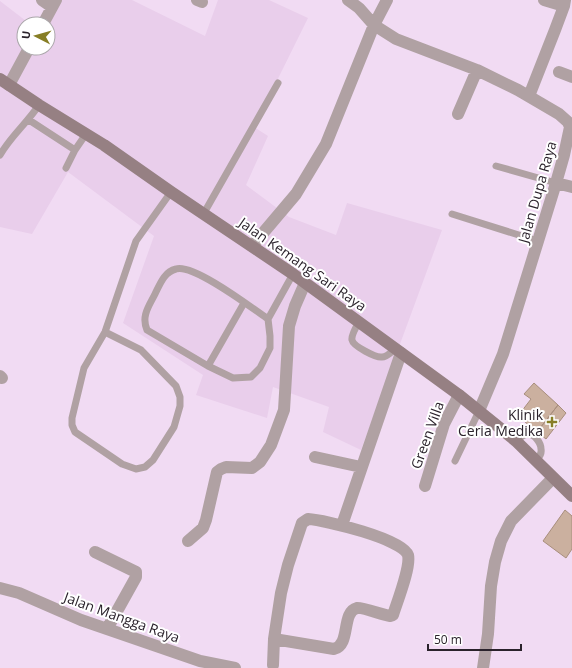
<svg xmlns="http://www.w3.org/2000/svg" width="572" height="668" font-family="'Open Sans',sans-serif">
  <style>
    .built { fill: #e9ceeb }
    .building { fill: #cbb09f; stroke: #a88e7d }
    .lines { fill: none; stroke-linecap: round; stroke-linejoin: round }
    .service { stroke: #b0a1a3; stroke-width: 7 }
    .minor { stroke: #b0a1a3; stroke-width: 12 }
    .secondary { stroke: #968083; stroke-width: 12 }
    .poi-dot { fill: #877e25; stroke: #fff; stroke-width: 1.5 }
    .labels { text-anchor: middle; dominant-baseline: central; stroke-width: 4; stroke-linejoin: round; paint-order: stroke }
    .street-label { font-size: 14px; fill: #2a222b; stroke: #fff }
    .poi-label { font-size: 14px; fill: #2a222b; stroke: #fff; text-anchor: end }
  </style>
  <rect width="100%" height="100%" fill="#f1dbf3"/>
  <path class="built" d="M54,0H132L205,36L218,0H269L308,18L254,127L268,136L246,185L289,217L336,235L347,203L442,230L361,450L323,432L329,407L273,387L267,418L196,395L203,375L123,323L154,236L68,172L32,234L0,227V1L30,24H24V48H48V24Z"/>
  <path class="building" d="M534,383L558,405L537,432L518,416L531,399L524,394Z
    M558,405L566,413L546,439L537,432Z
    M565,510L572,516V549L566,558L543,541Z"/>
  <g class="lines">
    <path class="service" d="M29,120L75,150L86,134
      M0,155C11,136 27,123 39,105
      M496,166L556,183
      M66,168L75,150
      M204,213L278,83
      M452,214L538,241
      M268,319C252,308 193,263 176,269C164,272 160,284 155,294C149,306 141,316 147,330L208,366L233,378L251,377L260,368L270,348V336L268,319L293,274
      M359,322C356,327 351,335 352,340C353,346 376,358 382,357C387,357 391,352 395,349
      M105,332L141,350L176,386L180,397V406L174,427L153,460L145,467L136,469L122,464L75,432L72,425V418L84,368L105,332L136,241L171,192
      M208,366L244,303
      M516,441C519,439 522,435 527,434C534,433 541,443 541,449C542,454 539,457 536,461
      M455,461L479,411"/>
    <path class="minor" d="M42,0L52,7
      M197,0L202,2
      M348,0L359,8L374,25L396,39L477,70L518,90L559,114L568,122L570,127L564,155L556,183L503,354L479,411
      M544,0L564,6
      M43,24L56,0
      M559,72L572,77
      M9,85L29,48
      M529,96L555,30L564,6L565,0
      M458,114L477,70
      M556,183L572,187
      M252,246L296,194L326,144L374,25L387,0
      M0,376L2,378
      M315,457L361,467
      M425,486L444,424L459,395
      M342,525L401,353
      M188,541L203,528L206,520L217,472L221,469L226,467L252,468L260,462L271,445L284,410L289,326L295,306L305,283
      M95,552L136,572V577L107,629
      M0,588L19,593L81,620L200,661L235,668
      M273,665L274,639L281,593L288,565L302,523L308,519C325,520 403,539 408,555C411,567 397,602 393,615L390,616C383,615 362,607 357,608C341,612 351,645 334,649L274,639
      M483,668L488,634L491,586L495,562L501,541L511,521L553,478"/>
    <path class="secondary" d="M0,79L39,105L104,145L171,192L293,274L459,395L516,441L572,496"/>
  </g>
  <path class="poi-dot" d="M550 416h4v4h4v4h-4v4h-4v-4h-4v-4h4z"/>
  <g class="labels">
    <g class="street-label">
      <text transform="translate(537 192) rotate(-74)">Jalan Dupa Raya</text>
      <text transform="translate(303 264) rotate(35)">Jalan Kemang Sari Raya</text>
      <text transform="translate(427 435) rotate(-70)">Green Villa</text>
      <text transform="translate(122 617) rotate(20)">Jalan Mangga Raya</text>
    </g>
    <g class="poi-label">
      <text x="543" y="414">Klinik<tspan x="543" dy="16">Ceria Medika</tspan></text>
    </g>
  </g>
  <g transform="translate(36 36) rotate(276)"><circle r="19" fill="#ffffff" stroke="#aaa7aa"/>
  <path d="M0-3L7 15L0 10L-7 15Z" fill="#877e25"/>
  <text y="-6" font-size="11" font-weight="bold" text-anchor="middle" fill="#2a222b">U</text>
  </g>
  <path d="M428 644v6h93v-6" fill="none" stroke="#2a222b" stroke-width="2"/>
  <text x="434" y="644" font-size="12" fill="#2a222b" stroke="#ffffff" stroke-width="3" paint-order="stroke">50 m</text>
</svg>
